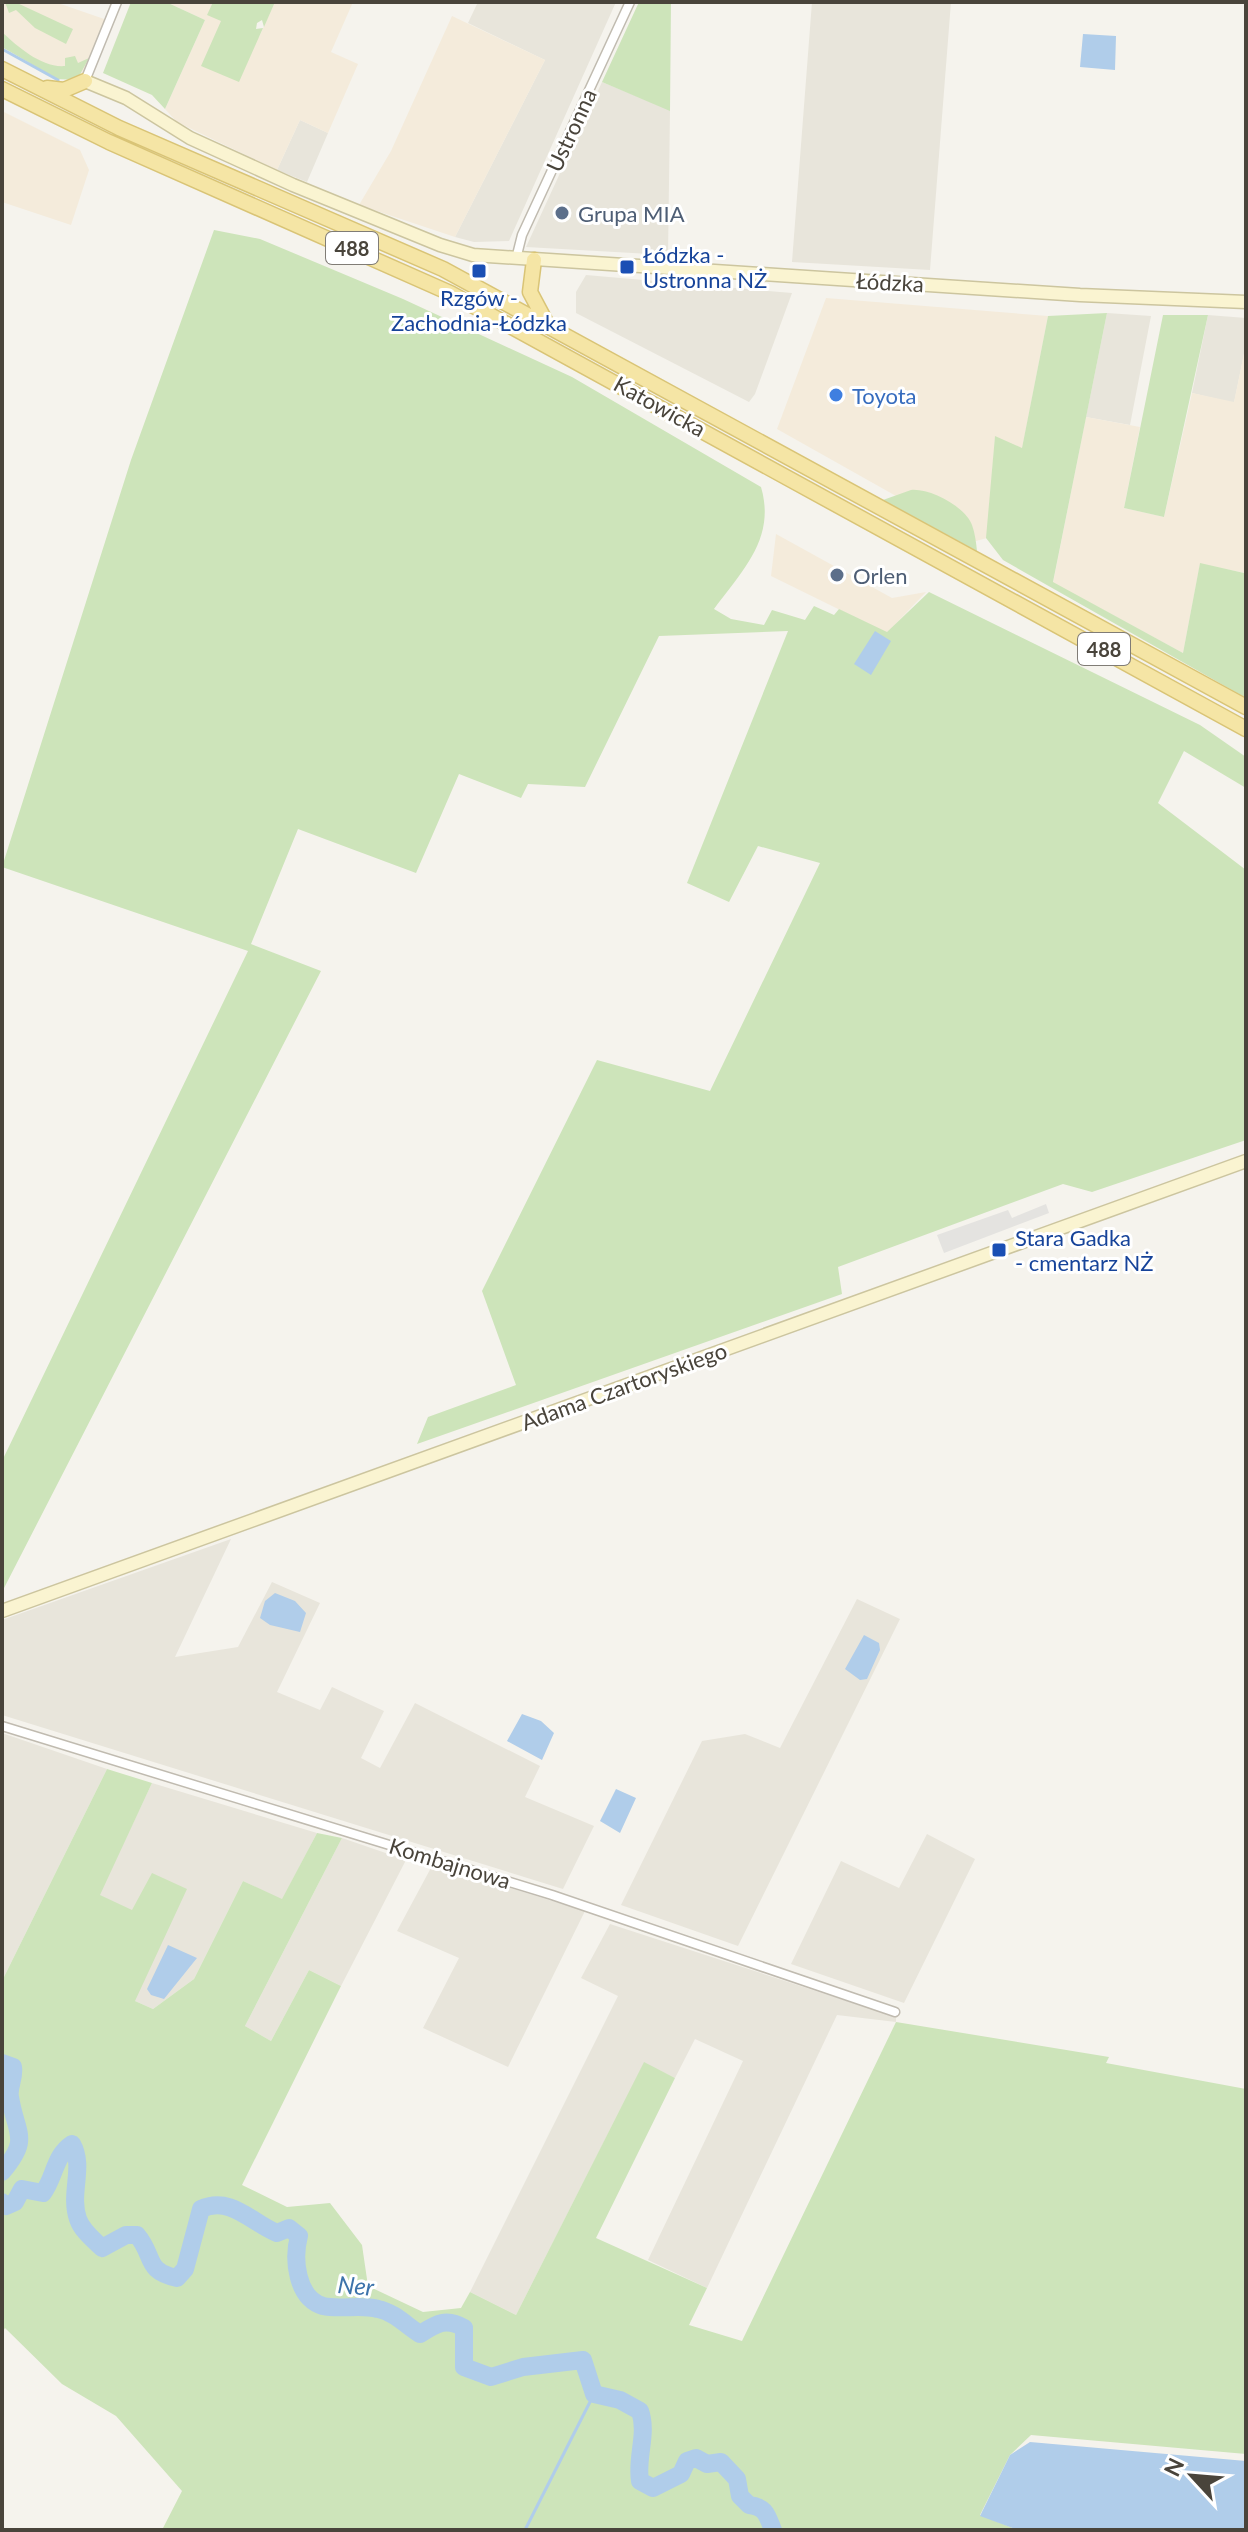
<svg xmlns="http://www.w3.org/2000/svg" width="1248" height="2532" font-family="Lato,sans-serif">
  <style>
    .residential { fill: #e8e5db }
    .commercial { fill: #f4ebdb }
    .green { fill: #cde4ba }
    .parking { fill: #e4e3e0 }
    .water { fill: #b0cdea }
    .lines { fill: none; stroke-linecap: round; stroke-linejoin: round }
    .stream { stroke: #b0cdea; stroke-width: 3 }
    .river { stroke: #b0cdea; stroke-width: 18 }
    .street-casing { stroke: #c0bbb0; stroke-width: 11 }
    .secondary-casing { stroke: #ccc59f; stroke-width: 15 }
    .primary-casing { stroke: #d9c476; stroke-width: 17 }
    .street { stroke: #fff; stroke-width: 8 }
    .secondary { stroke: #faf4d1; stroke-width: 12 }
    .primary { stroke: #f5e5a5; stroke-width: 14 }
    .service-dot { fill: #5c6f8a; stroke: #fff; stroke-width: 3 }
    .transit-dot { fill: #1a4fb4; stroke: #fff; stroke-width: 3 }
    .shop-dot { fill: #3f7fe0; stroke: #fff; stroke-width: 3 }
    .labels { text-anchor: middle; dominant-baseline: central; stroke-width: 6; stroke-linejoin: round; paint-order: stroke }
    .shield { fill: #fff; stroke: #807c76; stroke-width: 2 }
    .shield-label { font-size: 20px; font-weight: bold; fill: #49443b }
    .street-label { font-size: 22px; fill: #49443b; stroke: #fff }
    .service-label { font-size: 22px; fill: #4e5e75; stroke: #fff; text-anchor: start }
    .transit-label { font-size: 22px; fill: #164399; stroke: #fff; text-anchor: start }
    .shop-label { font-size: 22px; fill: #366cbe; stroke: #fff; text-anchor: start }
    .water-label { font-size: 24px; font-style: italic; fill: #3d73ab; stroke: #fff }
  </style>
  <rect width="100%" height="100%" fill="#f5f3ed"/>
  <path class="residential" d="M478,2H616L509,241L474,242L455,237L545,60L468,23Z
    M812,2H951L930,270L792,262Z
    M602,82L670,110L668,255L526,247Z
    M300,120L328,133L307,182L277,170Z
    M586,275L792,293L755,394L749,402L576,313V292Z
    M1107,313L1151,316L1130,425L1086,417Z
    M1208,315L1246,318V344L1234,403L1192,393Z
    M231,1539L175,1657L238,1647L272,1582L320,1603L277,1692L320,1710L332,1687L384,1711L361,1758L380,1768L415,1703L540,1766L525,1797L594,1826L563,1889L2,1715V1620Z
    M857,1599L900,1619L738,1946L621,1905L702,1741L745,1734L780,1748Z
    M2,1733L107,1769L2,1981Z
    M152,1783L317,1833L282,1900L243,1881L194,1979L153,2009L135,2001L132,1911L99,1895Z
    M927,1834L975,1859L904,2003L791,1964L841,1861L899,1888Z
    M342,1838L406,1860L341,1986L309,1970L271,2041L245,2026Z
    M433,1864L585,1911L508,2067L423,2028L459,1958L397,1931Z
    M610,1924L896,2017V2022L837,2015L707,2288L648,2260L743,2061L695,2039L675,2078L644,2063L516,2315L470,2292L618,1996L581,1978Z"/>
  <path class="commercial" d="M2,2H55L107,20L85,73L57,69L2,43Z
    M166,2H213L208,14L259,37L275,2H353L331,52L358,64L328,133L300,120L277,170L177,122L165,109L205,20Z
    M452,16L545,60L455,237L359,205L391,151Z
    M2,111L80,150L89,170L71,225L2,202Z
    M826,298L1048,316L1022,449L995,437L987,538L976,541L777,429Z
    M1246,344V567L1245,573L1200,564L1183,653L1053,583L1086,417L1140,427L1124,508L1164,517L1192,393L1234,402Z
    M776,534L892,598L926,592L887,633L771,576Z"/>
  <path class="green" d="M5,2H15L73,29L66,44L35,28L16,10L9,13Z
    M131,2H166L205,20L165,109L152,95L103,73Z
    M213,2H275L264,27L262,20L257,23L256,29L263,28L239,82L201,66L221,21L207,15Z
    M639,2H671L670,111L602,82Z
    M2,32C18,47 42,68 65,66V58L75,56L78,63L89,58L77,80L57,79L2,47Z
    M214,230L260,239L403,299L572,377L761,487C776,538 743,570 714,609L731,619L764,625L772,610L805,620L814,606L834,615L839,609L887,632L929,592L1200,725L1246,757V788L1184,751L1158,803L1246,870V1140L1092,1192L1063,1184L838,1267L842,1294L417,1444L428,1417L516,1385L482,1291L597,1060L710,1091L820,863L758,846L729,902L687,883L788,631L659,636L585,787L528,784L521,798L459,774L416,873L298,829L251,944L321,971L2,1592V1461L248,951L2,867L131,460Z
    M1107,313L1053,582L1183,653L1200,563L1244,573L1246,567V698L1003,560L986,538L995,436L1022,448L1048,316Z
    M1163,315H1208L1164,517L1124,508Z
    M911,490C929,488 965,506 972,525C975,533 976,542 977,551L883,500Z
    M107,1769L152,1783L100,1895L132,1910L152,1873L187,1889L135,2001L153,2009L194,1979L243,1881L282,1899L317,1833L342,1838L245,2026L271,2041L309,1970L341,1986L242,2185L287,2207L330,2203L362,2245L368,2286L423,2312L461,2308L470,2292L516,2315L644,2062L675,2078L596,2238L707,2288L689,2325L742,2341L896,2022L1109,2057L1106,2063L1246,2089V2454L1031,2435L1010,2455L980,2515L1018,2530H162L182,2491L116,2416L62,2384L5,2328L2,2333V1981Z"/>
  <path class="parking" d="M1046,1204L1049,1213L944,1253L937,1235L1008,1210L1012,1218Z"/>
  <path class="water" d="M1083,34L1116,36L1115,70L1080,67Z
    M875,631L891,641L871,675L854,664Z
    M275,1593L295,1601L306,1613L300,1632L270,1625L260,1618L265,1601Z
    M864,1635L879,1643L880,1650L867,1679L860,1680L845,1669Z
    M522,1714L541,1721L554,1733L542,1760L507,1741Z
    M616,1789L636,1798L620,1833L600,1821Z
    M168,1945L197,1958L164,1999L151,1995L147,1989Z
    M1030,2442L1246,2461V2530H1018L980,2516L1010,2455Z"/>
  <g class="lines">
    <path class="stream" d="M2,49L58,80
      M525,2530L594,2394"/>
    <path class="river" d="M2,2063L13,2067C15,2078 8,2087 10,2097C16,2135 31,2138 2,2172
      M2,2202L6,2206L15,2202L22,2189L43,2193C55,2177 54,2156 72,2144C85,2167 69,2193 78,2219C82,2231 94,2240 102,2248L126,2235H137C155,2256 144,2271 177,2278L185,2269L201,2209C231,2195 253,2224 277,2233L289,2228L299,2236C293,2258 296,2298 323,2306C340,2310 361,2304 378,2309C394,2312 407,2326 420,2334C436,2324 446,2317 464,2328V2367L491,2377L523,2367L583,2360L594,2394L620,2400L640,2411C648,2434 636,2457 640,2481L653,2488L681,2474L687,2461L696,2458L707,2464L721,2462L737,2479L740,2496L749,2505C766,2507 767,2515 773,2530"/>
    <g class="street-casing">
      <path id="street" d="M85,81L117,2
        M516,259L522,235L630,2
        M2,1726L552,1895L895,2012"/>
    </g>
    <g class="secondary-casing">
      <path id="secondary" d="M85,81L126,98L190,138L293,185L440,245L473,255L1080,295L1246,302
        M2,1611L1246,1161"/>
    </g>
    <g class="primary-casing">
      <path id="primary" d="M2,69L119,128L443,269L1246,707
        M47,88L64,90L85,81
        M2,89L109,142L450,293L1246,729
        M534,260L530,292L547,324"/>
    </g>
    <use href="#street" class="street"/>
    <use href="#secondary" class="secondary"/>
    <use href="#primary" class="primary"/>
  </g>
  <g class="service-dot">
    <circle cx="562" cy="213" r="8"/>
    <circle cx="837" cy="575" r="8"/>
  </g>
  <g class="transit-dot">
    <rect x="619" y="259" width="16" height="16" rx="4"/>
    <rect x="471" y="263" width="16" height="16" rx="4"/>
    <rect x="991" y="1242" width="16" height="16" rx="4"/>
  </g>
  <circle class="shop-dot" cx="836" cy="395" r="8"/>
  <g class="labels">
    <g class="shield">
      <rect x="326" y="232" width="52" height="32" rx="6"/>
      <rect x="1078" y="633" width="52" height="32" rx="6"/>
    </g>
    <g class="shield-label">
      <text x="352" y="248">488</text>
      <text x="1104" y="649">488</text>
    </g>
    <g class="street-label">
      <text transform="translate(571 130) rotate(-65)">Ustronna</text>
      <text transform="translate(890 282) rotate(3)">Łódzka</text>
      <text transform="translate(660 406) rotate(29)">Katowicka</text>
      <text transform="translate(624 1386) rotate(-20)">Adama Czartoryskiego</text>
      <text transform="translate(450 1863) rotate(17)">Kombajnowa</text>
    </g>
    <g class="service-label">
      <text x="578" y="213">Grupa MIA</text>
      <text x="853" y="575">Orlen</text>
    </g>
    <g class="transit-label">
      <text x="643" y="254">Łódzka -<tspan x="643" dy="25">Ustronna NŻ</tspan></text>
      <text x="479" y="297" text-anchor="middle">Rzgów -<tspan x="479" dy="25">Zachodnia-Łódzka</tspan></text>
      <text x="1015" y="1237">Stara Gadka<tspan x="1015" dy="25">- cmentarz NŻ</tspan></text>
    </g>
    <g class="shop-label">
      <text x="852" y="395">Toyota</text>
    </g>
    <g class="water-label">
      <text transform="translate(356 2285) rotate(5)">Ner</text>
    </g>
  </g>
  <rect width="1248" height="2532" fill="none" stroke="#49443b" stroke-width="8"/>
  <g transform="translate(1192 2476) rotate(296)" stroke="#ffffff" stroke-width="6" paint-order="stroke">
  <path d="M0-6L14 30L0 20L-14 30Z" fill="#49443b"/>
  <text y="-12" font-size="22" font-weight="bold" text-anchor="middle" fill="#49443b">N</text>
  </g>
</svg>
